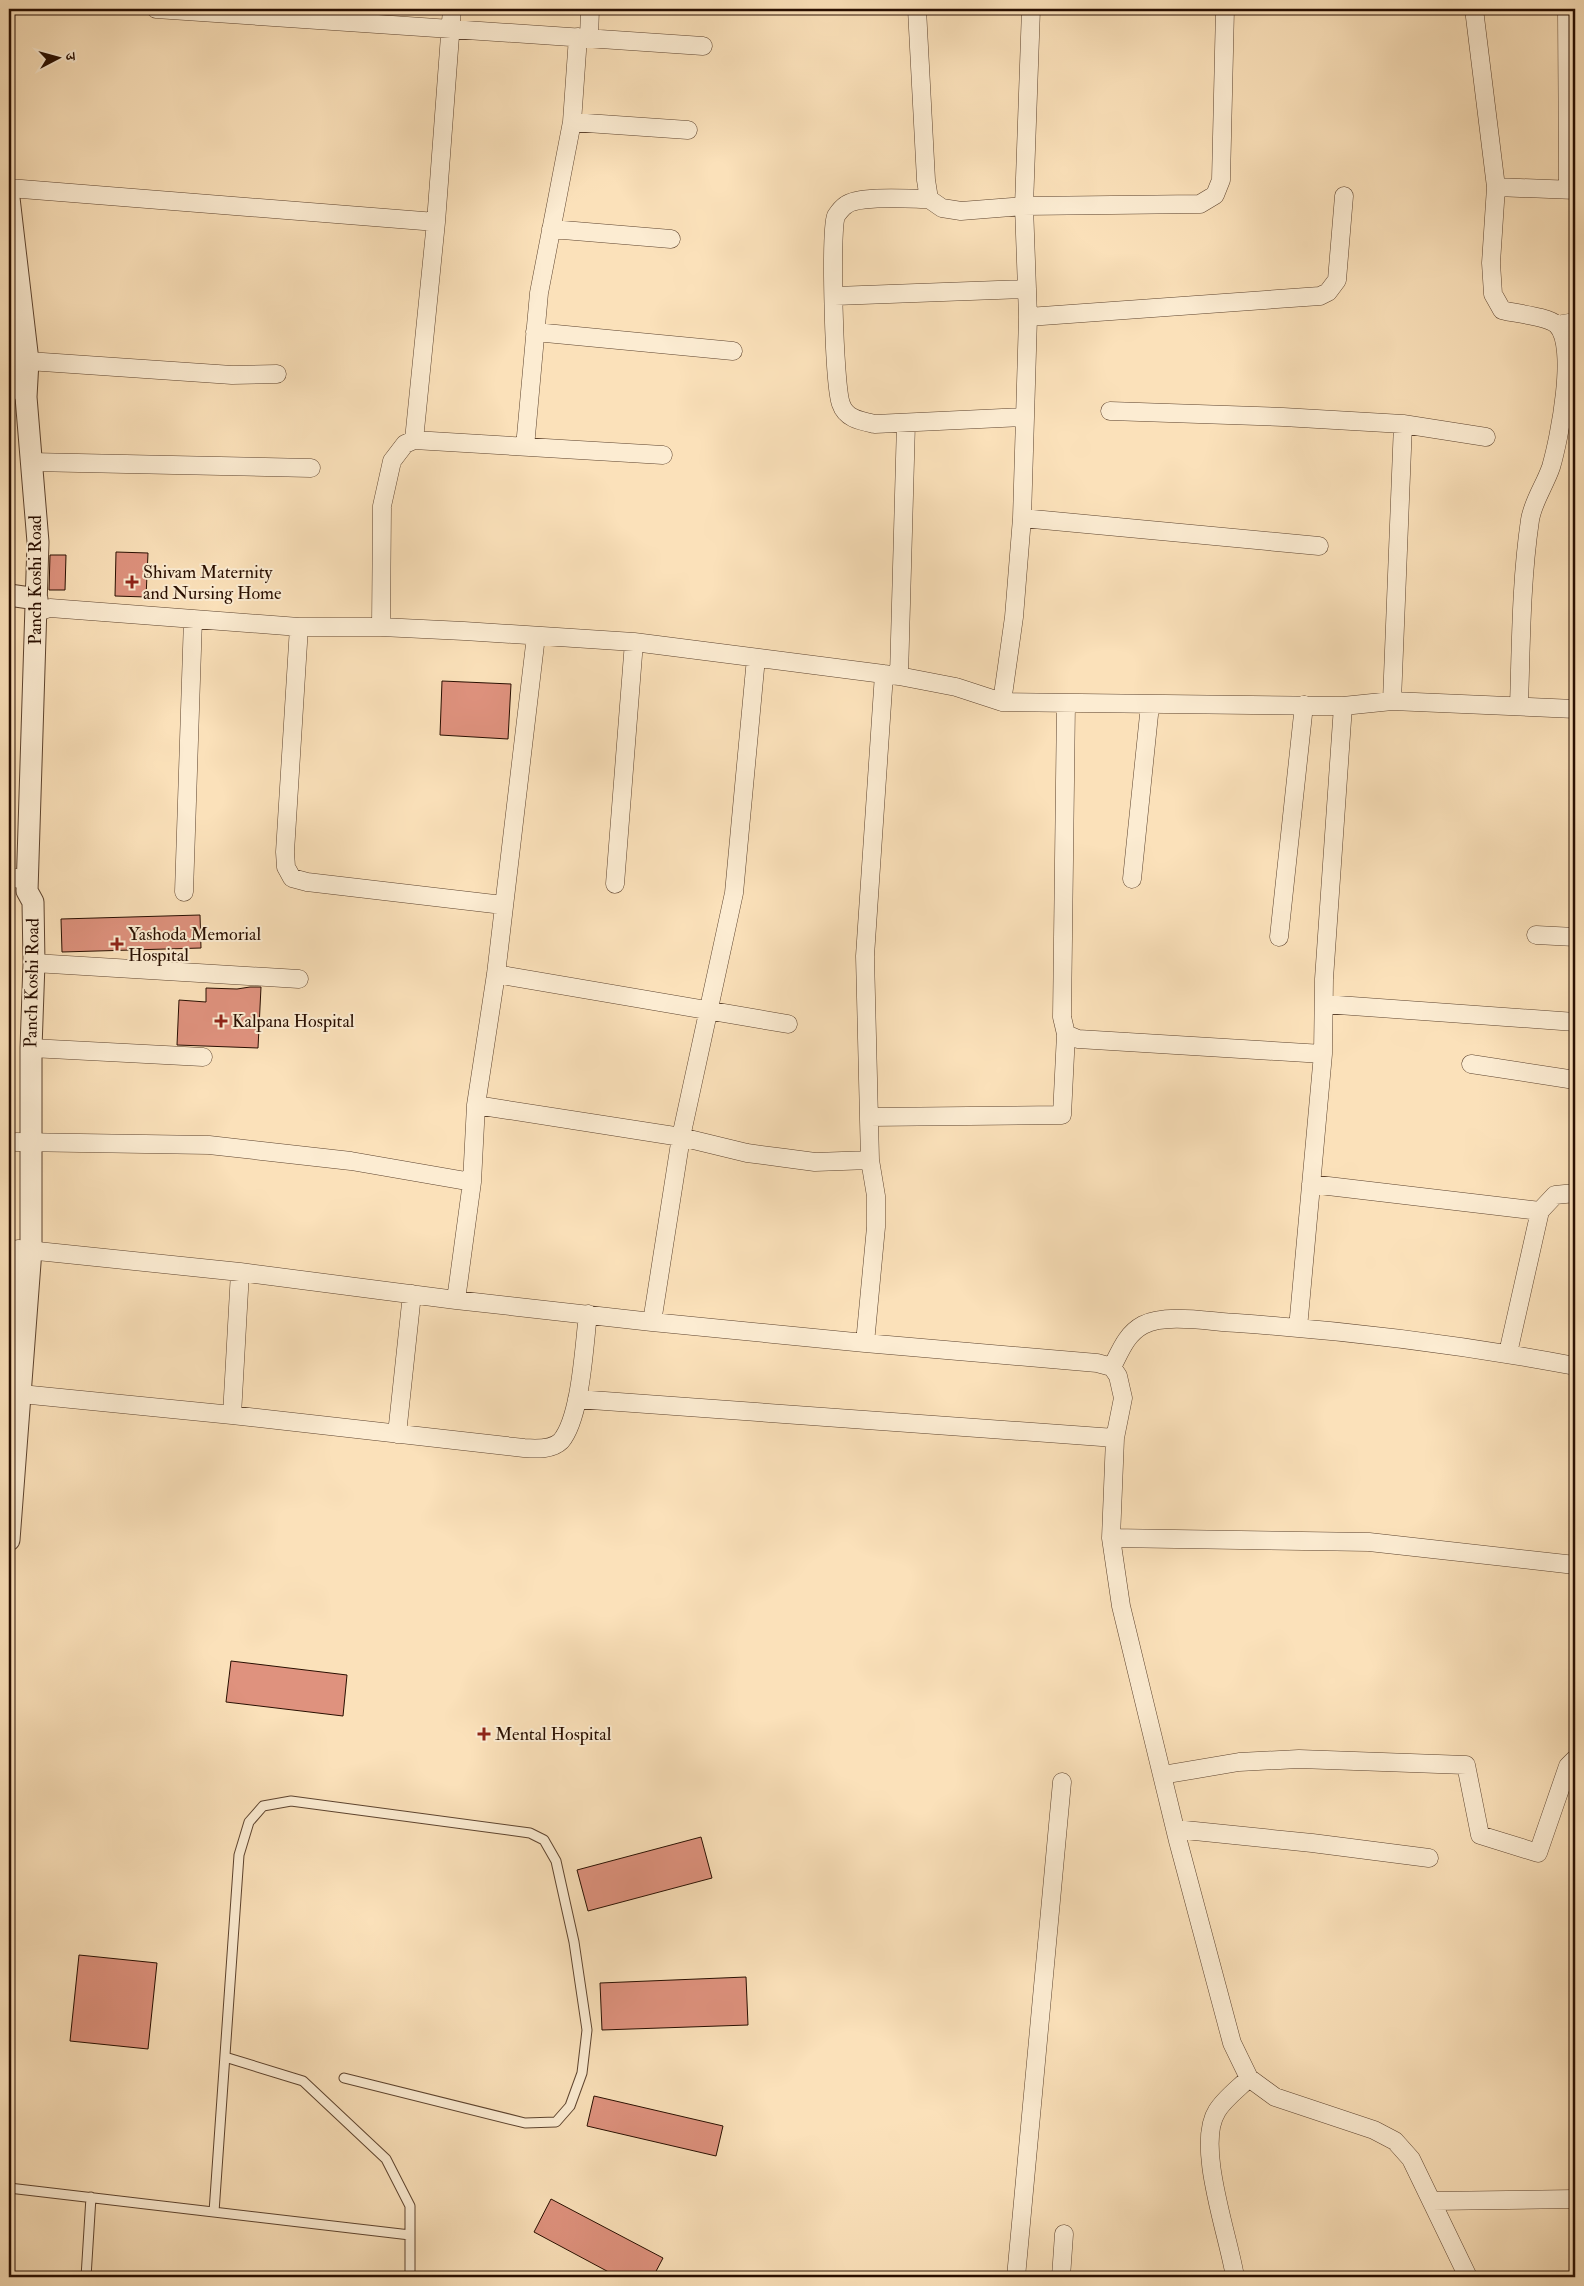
<svg xmlns="http://www.w3.org/2000/svg" width="1584" height="2286" font-family="'IM FELL Double Pica','Noto Serif Devanagari',serif">
  <style>
    .building { fill: #df927e; stroke: #280e00 }
    .lines { fill: none; stroke-linecap: round; stroke-linejoin: round }
    .service-casing { stroke: #5d432e; stroke-width: 11 }
    .minor-casing { stroke: #5d432e; stroke-width: 19 }
    .tertiary-casing { stroke: #5d432e; stroke-width: 23 }
    .service { stroke: #fcecd2; stroke-width: 9 }
    .minor { stroke: #fcecd2; stroke-width: 18 }
    .tertiary { stroke: #fcecd2; stroke-width: 21 }
    .poi-dot { fill: #8f2418; stroke: #fcecd2; stroke-width: 2 }
    .labels { text-anchor: middle; dominant-baseline: central; stroke-width: 4; stroke-linejoin: round; paint-order: stroke }
    .poi-label { font-size: 18px; fill: #280e00; stroke: #fcecd2; text-anchor: start }
    .street-label { font-size: 18px; fill: #280e00; stroke: #fcecd2 }
  </style>
  <rect width="100%" height="100%" fill="#fbe1ba"/>
  <filter id="stains"><feTurbulence type="fractalNoise" baseFrequency=".004" numOctaves="4"/><feColorMatrix values="0 0 0 0 .2 0 0 0 0 .09 0 0 0 0 .02 0 0 0 .5 -.17"/></filter>
  <radialGradient id="worn" r=".72"><stop offset=".6" stop-color="#630" stop-opacity="0"/><stop offset="1" stop-color="#630" stop-opacity=".3"/></radialGradient>
  <path class="building" d="M116,552L148,553L146,597L115,596Z
    M50,555H66L65,590H49Z
    M442,681L511,684L508,739L440,735Z
    M200,915L201,948L62,952L61,919Z
    M250,987H261L258,1048L177,1045L179,1000L206,1002V988L237,989Z
    M231,1661L347,1675L343,1716L226,1702Z
    M701,1837L712,1878L588,1911L577,1870Z
    M79,1955L157,1963L148,2049L70,2041Z
    M746,1977L748,2025L602,2030L600,1983Z
    M594,2096L723,2126L716,2156L587,2126Z
    M551,2199L663,2258L653,2277H618L534,2232Z"/>
  <g class="lines">
    <g class="service-casing">
      <path id="service" d="M225,2057L303,2081L386,2159L410,2206V2277
        M9,2188L410,2235
        M214,2212L239,1855L249,1822L263,1806L291,1801L530,1833L544,1840L556,1861L574,1942L587,2030L582,2073L570,2106L556,2122L525,2123L344,2078
        M86,2277L91,2197"/>
    </g>
    <g class="minor-casing">
      <path id="minor" d="M156,9L703,46
        M917,9L926,180L929,199L942,208L961,211L1024,206L1200,204L1215,195L1221,180L1225,9
        M1474,9L1496,187L1491,263L1493,294L1502,310C1516,314 1548,316 1557,325C1578,346 1559,440 1551,467C1545,485 1533,501 1530,520C1521,581 1521,644 1519,706
        M1567,9L1568,189
        M589,38L590,9
        M572,122L688,130
        M1496,187L1575,190
        M9,188L436,222
        M929,199C912,199 859,195 846,205C843,207 838,213 836,216C830,232 834,386 841,404C846,419 861,421 875,424L1025,417
        M551,229L671,239
        M835,296L1027,289
        M1028,317L1320,296L1328,292L1337,280L1344,196
        M1557,325L1575,322
        M535,332L733,351
        M28,361L232,375L277,374
        M1110,411L1283,417L1403,424L1486,437
        M414,440L436,222L452,9
        M525,447L539,293L572,122L578,37
        M31,462L311,468
        M1022,518L1319,546
        M37,612L50,608L299,627H381L464,631L634,642L899,676L956,687L1002,702L1343,706L1392,701L1575,709
        M299,627L285,852L286,867L292,878L307,882L503,905
        M381,627L382,506L392,461L405,444L414,440L663,455
        M899,676L906,423
        M1392,701L1403,424
        M1002,702L1014,617L1022,518L1028,317L1024,206L1031,9
        M1066,703L1062,1017L1066,1034L1078,1039L1323,1054
        M9,877L27,880
        M1132,879L1150,705
        M615,884L634,642
        M184,892L193,619
        M1536,935L1575,937
        M1279,937L1304,705
        M34,963L299,979
        M496,974L788,1024
        M1324,1004L1575,1022
        M31,1048L203,1057
        M1471,1064L1575,1080
        M476,1105L681,1137L747,1153L785,1158L815,1162L870,1160
        M869,1117L1062,1115L1066,1034
        M16,1142L209,1145L351,1161L472,1182
        M1311,1184L1540,1211
        M18,1249L240,1272L456,1300L652,1322L865,1343L1097,1363L1112,1367L1118,1376L1123,1398L1115,1438L1111,1538L1121,1606L1178,1841L1232,2043L1249,2078L1275,2097L1374,2130L1395,2141L1411,2159L1468,2277
        M456,1300L472,1182L476,1105L496,974L536,636
        M652,1322L681,1137L734,893L756,658
        M1298,1328L1323,1054L1324,979L1343,706
        M865,1343L876,1227V1196L870,1160L865,956L884,674
        M1508,1353L1540,1211L1555,1195L1575,1193
        M1112,1367C1120,1352 1126,1334 1143,1325C1166,1313 1211,1322 1237,1323C1350,1331 1464,1345 1575,1366
        M21,1394L232,1415L524,1448C536,1449 552,1450 561,1441C581,1417 584,1346 588,1314
        M577,1399L1115,1438
        M232,1415L240,1272
        M397,1434L412,1294
        M1111,1538L1369,1542L1575,1565
        M1162,1775L1239,1762L1299,1759L1466,1765L1480,1835L1538,1853L1568,1766L1575,1759
        M1175,1829L1312,1843L1429,1858
        M1432,2201L1575,2199
        M1016,2277L1062,1782
        M1061,2277L1064,2234
        M1235,2277C1229,2237 1195,2145 1217,2111C1224,2099 1239,2088 1249,2078"/>
    </g>
    <g class="tertiary-casing">
      <path id="tertiary" d="M9,198L28,361L26,397L38,542L27,891L33,902L34,963L31,1048V1250L9,1540
        M9,340L11,364L25,395
        M9,595L37,599
        M9,1351L16,1257"/>
    </g>
    <use href="#service" class="service"/>
    <use href="#minor" class="minor"/>
    <use href="#tertiary" class="tertiary"/>
  </g>
  <g class="poi-dot">
    <path d="M129.5 574.5h5v5h5v5h-5v5h-5v-5h-5v-5h5z"/>
    <path d="M114.5 936.5h5v5h5v5h-5v5h-5v-5h-5v-5h5z"/>
    <path d="M218.5 1013.5h5v5h5v5h-5v5h-5v-5h-5v-5h5z"/>
    <path d="M481.5 1726.5h5v5h5v5h-5v5h-5v-5h-5v-5h5z"/>
  </g>
  <g class="labels">
    <g class="poi-label">
      <text x="143" y="572">Shivam Maternity<tspan x="143" dy="21">and Nursing Home</tspan></text>
      <text x="128" y="934">Yashoda Memorial<tspan x="128" dy="21">Hospital</tspan></text>
      <text x="232" y="1021">Kalpana Hospital</text>
      <text x="495" y="1734">Mental Hospital</text>
    </g>
    <g class="street-label">
      <text transform="translate(35 580) rotate(-90)">Panch Koshi Road</text>
      <text transform="translate(32 983) rotate(-89)">Panch Koshi Road</text>
    </g>
  </g>
  <rect width="1584" height="2286" fill="none" stroke="#fbe1ba" stroke-width="30"/>
  <rect x="10" y="10" width="1564" height="2266" fill="none" stroke="#280e00" stroke-width="2.5"/>
  <rect x="15" y="15" width="1554" height="2256" fill="none" stroke="#280e00"/>
  <g transform="translate(58 58) rotate(84)" stroke="#fcecd2" stroke-width="4" paint-order="stroke">
  <path d="M0-4L9 19L0 12L-9 19Z" fill="#280e00"/>
  <text y="-8" font-size="14" font-weight="bold" text-anchor="middle" fill="#280e00">उ</text>
  </g>
  <rect width="100%" height="100%" filter="url(#stains)"/>
  <rect width="100%" height="100%" fill="url(#worn)"/>
</svg>
